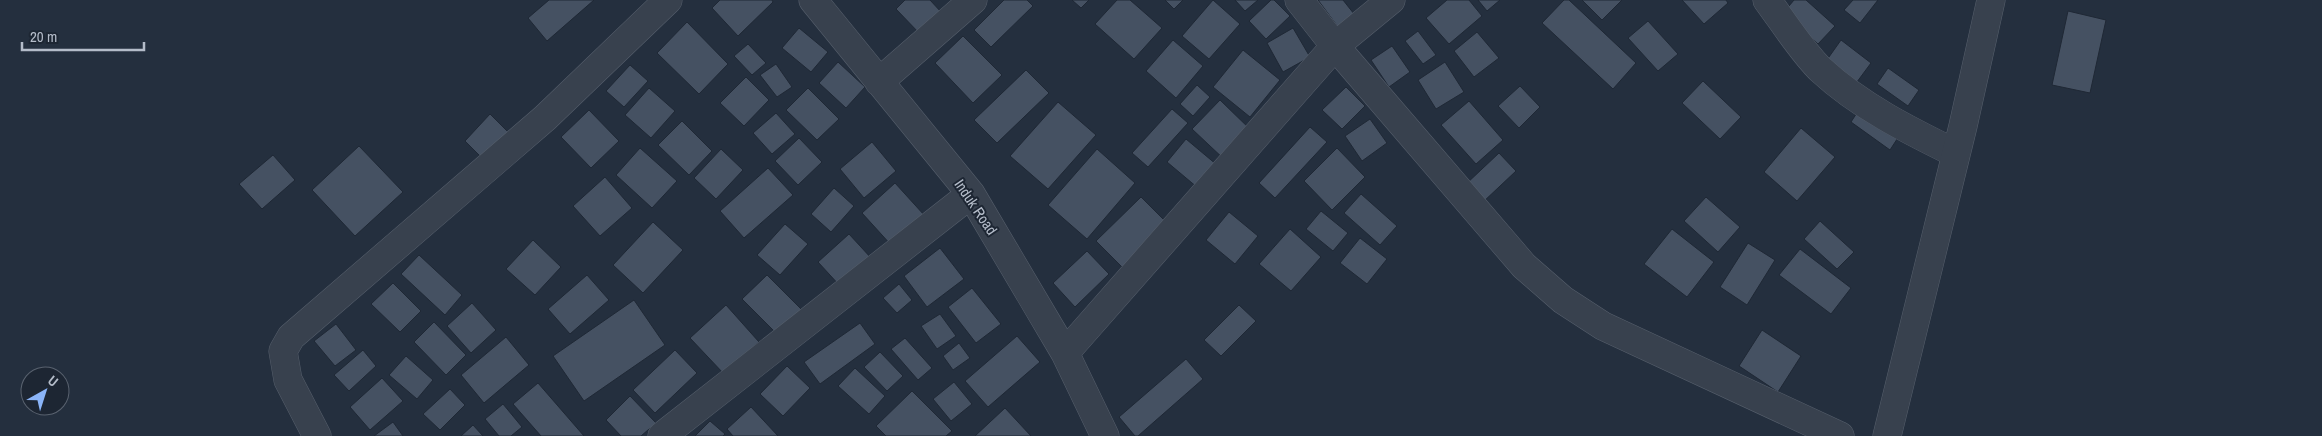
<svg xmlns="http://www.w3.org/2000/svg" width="2322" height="436" font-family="'Archivo Narrow',sans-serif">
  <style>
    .building { fill: #455162; stroke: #1f2835 }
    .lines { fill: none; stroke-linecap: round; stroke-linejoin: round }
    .minor-casing { stroke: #565f6c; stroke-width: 29 }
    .tertiary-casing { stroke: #565f6c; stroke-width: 29 }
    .minor { stroke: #38414e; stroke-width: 28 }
    .tertiary { stroke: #38414e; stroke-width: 28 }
    .labels { text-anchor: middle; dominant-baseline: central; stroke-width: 4; stroke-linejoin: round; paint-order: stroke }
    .street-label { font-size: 15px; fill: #b4bcc9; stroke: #1d2633 }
  </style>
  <rect width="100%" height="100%" fill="#242f3e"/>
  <path class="building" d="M549,0H594L547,41L528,18Z
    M720,0H772L773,2L738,36L712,8Z
    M905,0H930L942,13L920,34L896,9Z
    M1004,0H1027L1033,6L991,47L974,30Z
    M1072,0H1089L1081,8Z
    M1117,0H1130L1162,28L1134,59L1095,24Z
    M1165,0H1183L1174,9Z
    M1213,0L1240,24L1209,59L1182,36Z
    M1235,0H1258L1245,11Z
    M1271,0H1274L1290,16L1266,39L1249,21Z
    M1318,0H1343L1358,19L1341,31Z
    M1447,0H1469L1482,16L1449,44L1426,18Z
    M1478,0H1500L1487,11Z
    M1564,0H1569L1636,63L1613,89L1542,23Z
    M1582,0H1622L1602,20Z
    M1682,0H1726L1728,3L1704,24Z
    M1794,0H1806L1835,26L1818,44L1784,12Z
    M1853,0H1878L1860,23L1844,10Z
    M2068,11L2106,20L2090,93L2052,85Z
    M1648,21L1678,54L1658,71L1628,38Z
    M687,22L728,64L699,94L657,53Z
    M799,28L828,52L811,72L782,48Z
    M1293,28L1310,57L1283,72L1267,43Z
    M1418,31L1436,55L1423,64L1405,41Z
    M1477,32L1499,58L1474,77L1454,51Z
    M963,36L1002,75L973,103L935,63Z
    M1173,40L1203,66L1176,98L1146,71Z
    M1841,40L1871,63L1854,86L1824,64Z
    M748,44L766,63L752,75L734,56Z
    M1392,46L1410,72L1389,87L1371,60Z
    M1243,50L1280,80L1250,117L1213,87Z
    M838,62L865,87L846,108L819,83Z
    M1445,62L1464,92L1436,109L1418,80Z
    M776,64L792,87L777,97L760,75Z
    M630,65L648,81L624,107L606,91Z
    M1888,68L1919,90L1908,106L1877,84Z
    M1026,70L1049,93L997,143L974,120Z
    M746,77L769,100L744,126L720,103Z
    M1703,81L1741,117L1720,139L1682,103Z
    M1197,85L1210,97L1193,116L1180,104Z
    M1520,86L1540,107L1519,128L1498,106Z
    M1346,87L1365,106L1342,129L1322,110Z
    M649,88L675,111L651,138L625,115Z
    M808,88L839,119L817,140L786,110Z
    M1220,100L1254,133L1226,161L1192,129Z
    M1469,101L1503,140L1476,164L1441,125Z
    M1058,102L1096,135L1048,189L1010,156Z
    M1862,105L1901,133L1890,150L1851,122Z
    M1172,109L1188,123L1148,167L1132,153Z
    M589,110L619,141L591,168L561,137Z
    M776,113L795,134L772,154L753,133Z
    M490,114L510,134L484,160L465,141Z
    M1370,119L1387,143L1362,161L1345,136Z
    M682,121L712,151L689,175L658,145Z
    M1310,127L1327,142L1275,198L1259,183Z
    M1801,128L1835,157L1797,201L1764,172Z
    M799,138L822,162L798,185L775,161Z
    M1186,139L1217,165L1198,188L1167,162Z
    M872,142L896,171L864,198L840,169Z
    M359,146L403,192L355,236L312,190Z
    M640,148L677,181L652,208L616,175Z
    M1337,148L1365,177L1332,210L1304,181Z
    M721,149L743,170L716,199L694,178Z
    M1097,149L1135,183L1087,239L1048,205Z
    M1499,153L1516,171L1482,203L1465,185Z
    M273,155L295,180L262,209L239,184Z
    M768,168L793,195L744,238L720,211Z
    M605,177L632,208L600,236L573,206Z
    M895,183L925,216L892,246L862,213Z
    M834,188L854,206L831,232L811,214Z
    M1361,194L1397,226L1380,245L1344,213Z
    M1141,197L1170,226L1126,271L1096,241Z
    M1706,197L1740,227L1718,252L1684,221Z
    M1321,211L1348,233L1333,251L1306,229Z
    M1229,212L1258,236L1235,264L1206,240Z
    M1820,221L1854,252L1837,269L1804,239Z
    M653,222L683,250L643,293L613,265Z
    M785,224L808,244L780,275L757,255Z
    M1290,229L1321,257L1291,291L1259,264Z
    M1672,229L1714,262L1687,297L1644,264Z
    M849,234L872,259L841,287L818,262Z
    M1360,238L1387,259L1367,284L1340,263Z
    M533,240L561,267L535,295L506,269Z
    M1748,243L1775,260L1747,305L1720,287Z
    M940,248L964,279L927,307L904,276Z
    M1800,249L1851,288L1831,314L1779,275Z
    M1087,251L1109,274L1075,307L1053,283Z
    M419,255L462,295L445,315L401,274Z
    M587,275L609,300L570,334L548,309Z
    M767,275L805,313L780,337L742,299Z
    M393,283L421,311L400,332L371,304Z
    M899,284L912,300L897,313L883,298Z
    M972,288L1001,324L976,343L948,307Z
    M634,300L665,345L584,401L553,356Z
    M472,303L496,330L471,353L447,326Z
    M726,305L759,342L724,374L690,338Z
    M1239,305L1256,321L1221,356L1204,340Z
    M940,314L956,336L937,349L921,326Z
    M434,322L466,355L446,375L414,342Z
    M860,323L875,344L820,384L804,362Z
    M336,324L356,350L335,366L314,341Z
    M1762,330L1801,356L1778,392L1739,366Z
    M1017,336L1040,362L988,407L965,381Z
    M506,337L529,365L484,403L461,375Z
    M905,338L932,368L918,380L891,349Z
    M959,343L970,358L953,370L943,356Z
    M363,350L376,366L349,391L334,375Z
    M675,350L697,373L655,413L633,390Z
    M880,352L903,376L887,391L864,367Z
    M406,356L433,380L417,399L389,375Z
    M1186,359L1203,379L1138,436H1135L1119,417Z
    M787,366L810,388L783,416L760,394Z
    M855,368L885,396L869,414L838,386Z
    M382,378L403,401L370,430L350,407Z
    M954,382L972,404L951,421L933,399Z
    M538,383L584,436H541L513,404Z
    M450,389L465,405L440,430L423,414Z
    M912,391L952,431L946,436H886L876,426Z
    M630,396L656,423L641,436H621L606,420Z
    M503,404L522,427L511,436H499L485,419Z
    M751,407L778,436H733L727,429Z
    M1005,408L1031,436H975Z
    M710,421L725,434L723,436H695Z
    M393,422L403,436H374Z
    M473,425L483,436H461Z"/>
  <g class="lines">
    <g class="minor-casing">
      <path id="minor" d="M813,0L971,194L1065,353L1105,436
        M1299,0L1335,46L1524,266L1563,300L1603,326L1840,436
        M1767,0C1782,20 1803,53 1821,70C1860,106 1908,130 1955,153
        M879,82L973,0
        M1065,353L1335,46L1391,0
        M317,436L288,380L283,351L291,337L545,118L668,0
        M662,436L971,194"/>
    </g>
    <g class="tertiary-casing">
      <path id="tertiary" d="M1887,436L1963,126L1991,0"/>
    </g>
    <use href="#minor" class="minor"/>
    <use href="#tertiary" class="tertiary"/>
  </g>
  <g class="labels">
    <g class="street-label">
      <text transform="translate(976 207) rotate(56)">Induk Road</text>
    </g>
  </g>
  <g transform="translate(45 391) rotate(39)"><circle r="24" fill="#1d2633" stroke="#59626f"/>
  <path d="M0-4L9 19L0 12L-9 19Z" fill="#8ab4f8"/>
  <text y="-8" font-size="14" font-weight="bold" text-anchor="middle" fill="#b4bcc9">U</text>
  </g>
  <path d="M22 42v8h122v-8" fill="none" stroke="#b4bcc9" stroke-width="2.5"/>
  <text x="30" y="42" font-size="15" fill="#b4bcc9" stroke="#1d2633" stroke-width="4" paint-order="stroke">20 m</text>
</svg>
